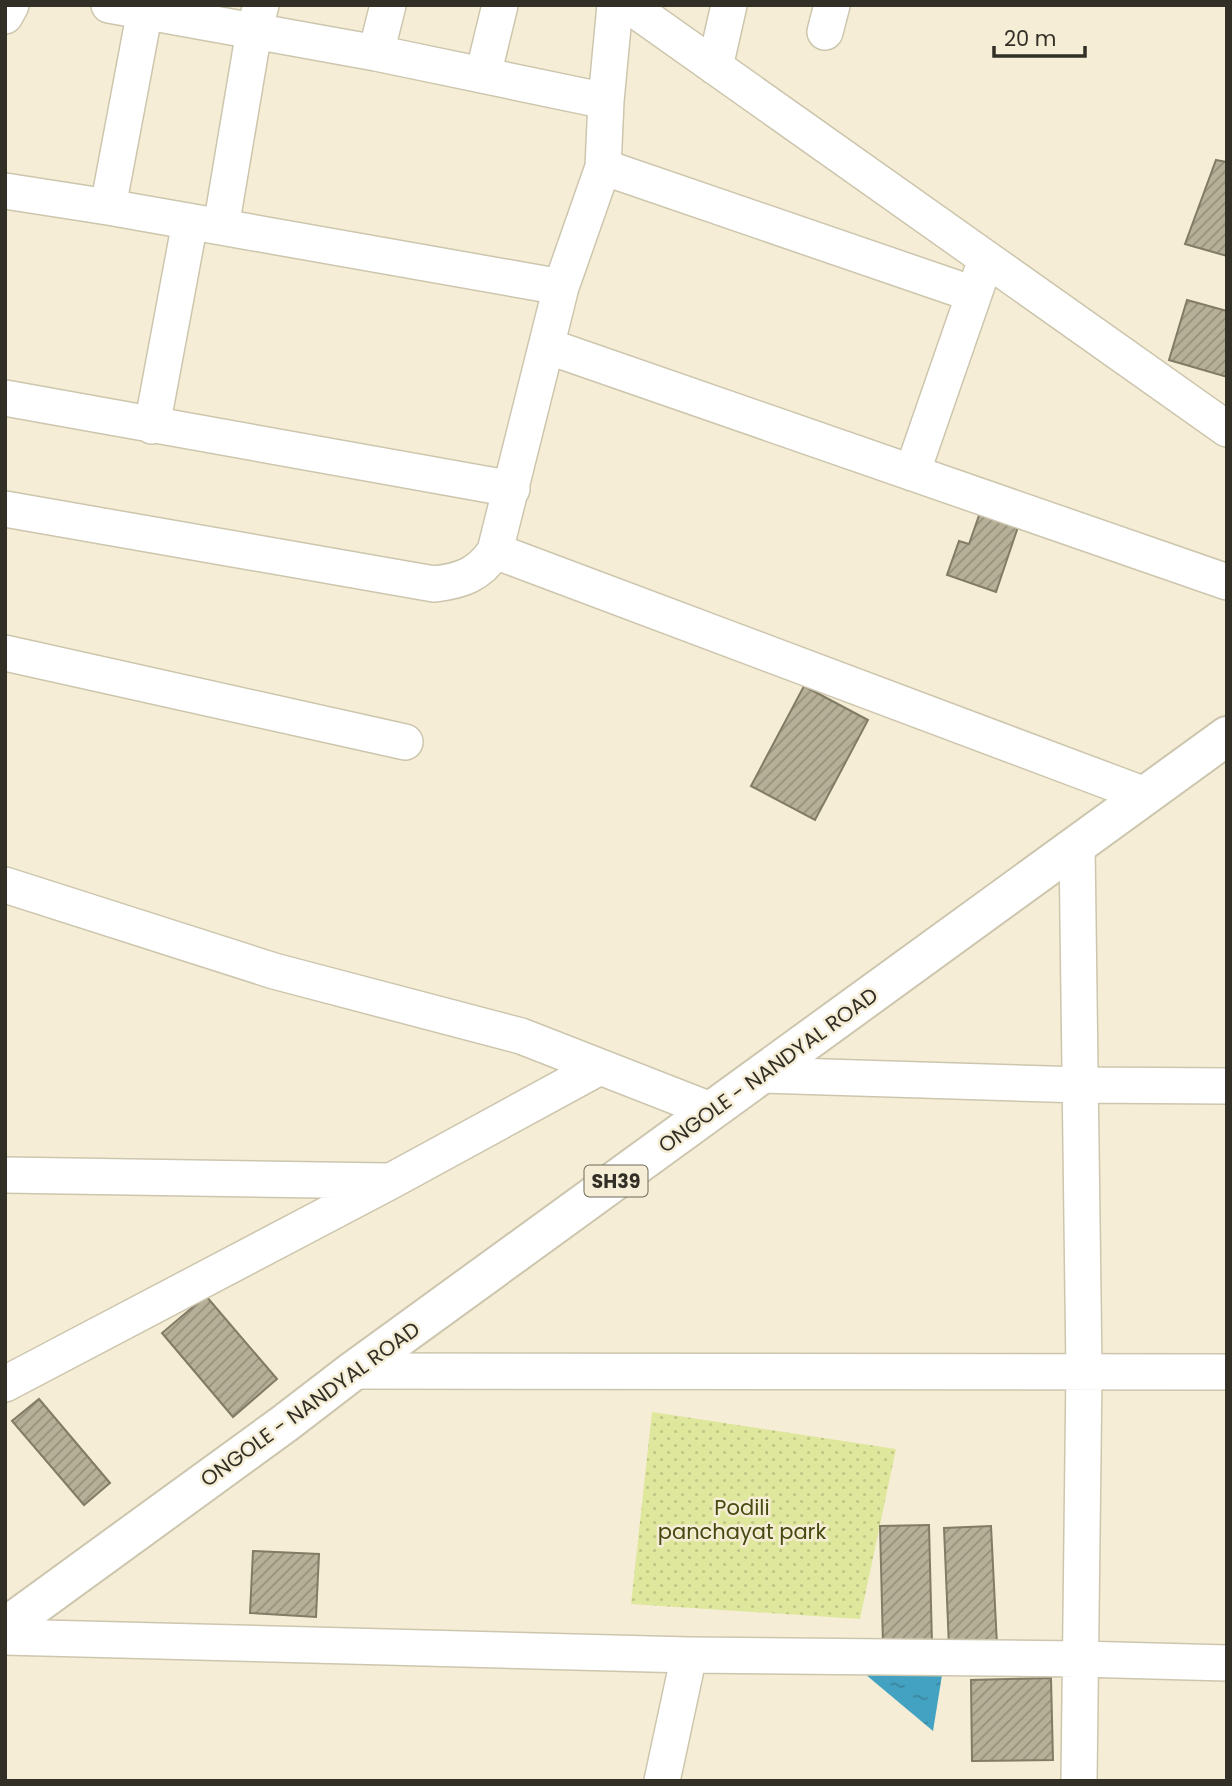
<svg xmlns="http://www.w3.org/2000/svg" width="1232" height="1786" font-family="Poppins,sans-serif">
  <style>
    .park { fill: url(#park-dots) }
    .water { fill: url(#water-ripples) }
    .building { fill: url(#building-hatch); stroke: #827b65; stroke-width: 2 }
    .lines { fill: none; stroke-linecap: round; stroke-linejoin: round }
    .minor-casing { stroke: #cdc6ae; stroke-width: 38 }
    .primary-casing { stroke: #cdc6ae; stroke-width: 42 }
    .minor { stroke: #fff; stroke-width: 35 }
    .primary { stroke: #fff; stroke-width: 38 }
    .labels { text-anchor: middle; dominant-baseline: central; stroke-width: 5; stroke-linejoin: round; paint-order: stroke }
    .shield { fill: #f5edd5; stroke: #6c685a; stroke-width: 2 }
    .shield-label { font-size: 19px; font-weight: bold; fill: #322f26 }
    .street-label { font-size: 21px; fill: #322f26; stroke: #f5edd5 }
    .park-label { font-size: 21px; fill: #474b12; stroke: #f5edd5 }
  </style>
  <defs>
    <pattern id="park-dots" width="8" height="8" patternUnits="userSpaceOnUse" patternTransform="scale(1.75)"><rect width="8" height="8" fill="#dfe79c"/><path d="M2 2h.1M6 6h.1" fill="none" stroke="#c0c686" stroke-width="1.8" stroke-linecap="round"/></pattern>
    <pattern id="water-ripples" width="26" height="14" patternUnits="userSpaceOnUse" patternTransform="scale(1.75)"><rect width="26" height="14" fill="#43a2c1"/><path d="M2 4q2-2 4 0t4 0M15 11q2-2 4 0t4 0" fill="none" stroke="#39849d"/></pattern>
    <pattern id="building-hatch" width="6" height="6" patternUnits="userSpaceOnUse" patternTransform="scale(1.75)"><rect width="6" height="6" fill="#b7b098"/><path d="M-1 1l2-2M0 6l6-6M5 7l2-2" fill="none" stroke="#95907c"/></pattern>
  </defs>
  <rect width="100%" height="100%" fill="#f5edd5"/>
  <path class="park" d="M652,1412L896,1449L860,1619L631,1604Z"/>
  <path class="water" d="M859,1669H943L933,1731Z"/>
  <path class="building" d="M1216,160L1227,162V256L1185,244Z
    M1187,300L1227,311V377L1169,360Z
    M983,504L1021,518L996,592L947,575L959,541L969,544Z
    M804,686L868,720L815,820L751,786Z
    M206,1296L277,1379L233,1417L162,1333Z
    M39,1399L110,1483L84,1505L12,1421Z
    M929,1525L932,1644L883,1645L880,1526Z
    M991,1526L997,1645L949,1647L944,1528Z
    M253,1551L319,1554L316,1617L250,1613Z
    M1051,1678L1053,1760L972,1761L971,1680Z"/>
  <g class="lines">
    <g class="minor-casing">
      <path id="minor" d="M109,5L376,53L606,101
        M615,5L606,101L603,167L561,287L495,551L1145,795
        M628,5L1227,429
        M5,16L11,5
        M825,32L832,5
        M376,53L388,5
        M715,67L729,5
        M483,75L500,5
        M603,167L973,294
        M5,191L108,207L561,287
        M108,207L146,5
        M221,227L254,31L261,5
        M547,346L1227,582
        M5,398L512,489
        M152,426L190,222
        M912,473L982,271
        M5,509L434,584C461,581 479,575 495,551
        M5,653L405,742
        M1077,845L1084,1371L1079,1781
        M5,885L274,971L521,1036L713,1111
        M760,1075L1082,1085L1227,1086
        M5,1175L387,1181
        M353,1371L1227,1372
        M5,1384L391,1181L600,1067
        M5,1637L689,1655L1080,1659L1227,1663
        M662,1781L689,1655"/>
    </g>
    <g class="primary-casing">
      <path id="primary" d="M5,1627L284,1424L353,1371L1227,736"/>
    </g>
    <use href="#minor" class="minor"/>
    <use href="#primary" class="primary"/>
  </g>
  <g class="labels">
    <rect class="shield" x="584.5" y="1165.5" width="63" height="31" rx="5"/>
    <g class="shield-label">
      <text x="616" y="1181">SH39</text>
    </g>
    <g class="street-label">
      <text transform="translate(768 1070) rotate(-36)">ONGOLE - NANDYAL ROAD</text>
      <text transform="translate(310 1404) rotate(-36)">ONGOLE - NANDYAL ROAD</text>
    </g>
    <g class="park-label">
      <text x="742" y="1507">Podili<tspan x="742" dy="24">panchayat park</tspan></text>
    </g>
  </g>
  <rect width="1232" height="1786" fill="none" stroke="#322f26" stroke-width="14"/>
  <path d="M994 46v10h91v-10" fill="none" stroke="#322f26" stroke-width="3.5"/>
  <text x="1004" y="46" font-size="21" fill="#322f26" stroke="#f5edd5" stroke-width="5" paint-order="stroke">20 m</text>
</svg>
